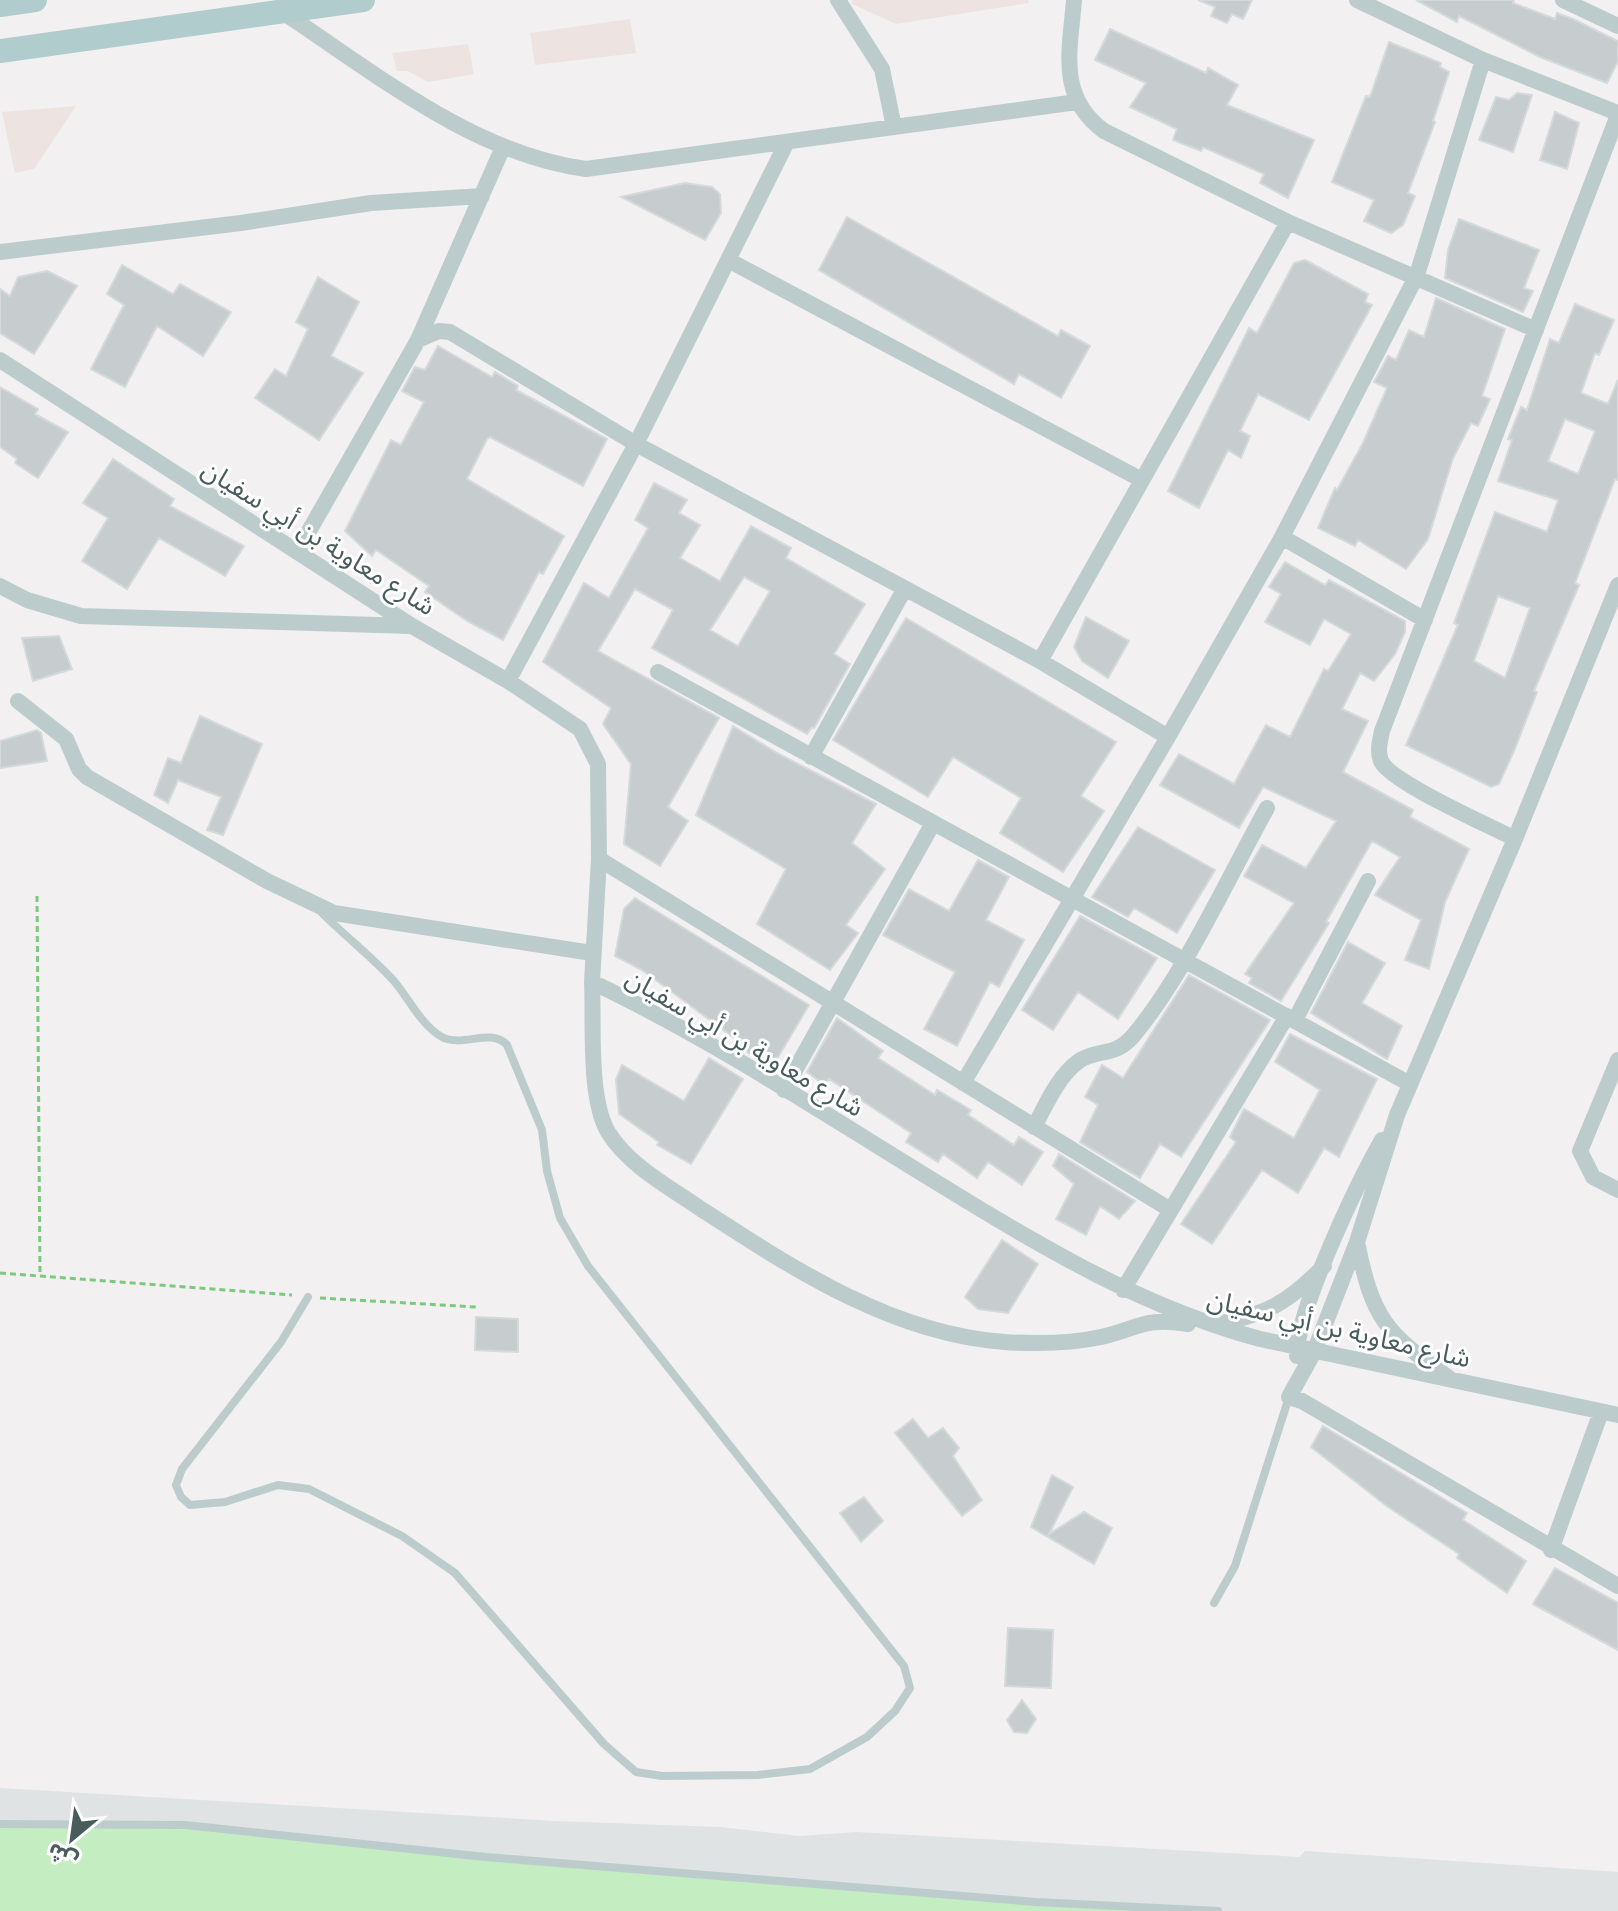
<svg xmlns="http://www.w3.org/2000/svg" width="1618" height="1911" font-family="'Public Sans','Noto Sans Arabic',sans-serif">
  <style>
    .commercial { fill: #ede3e0 }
    .airport { fill: #dfe3e4 }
    .green { fill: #c4edc1 }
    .building { fill: #c7cdcf; stroke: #d4d9db; stroke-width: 2; fill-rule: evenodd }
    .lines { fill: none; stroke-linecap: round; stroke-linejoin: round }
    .path { stroke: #7bc97f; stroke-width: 3; stroke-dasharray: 6 4; stroke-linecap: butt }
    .lane { stroke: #bccccc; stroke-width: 8 }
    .street { stroke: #bccccc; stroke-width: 16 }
    .primary { stroke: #b1cccd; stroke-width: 24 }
    .labels { text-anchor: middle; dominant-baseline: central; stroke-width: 6; stroke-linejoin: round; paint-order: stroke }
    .street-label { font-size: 26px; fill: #495c5c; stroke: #fff }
  </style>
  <rect width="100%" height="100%" fill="#f2f0f1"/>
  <path class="commercial" d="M852,0H1028L1029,3L896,24L852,4Z
    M630,19L636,53L535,65L530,33Z
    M468,44L474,74L428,82L408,71H397L392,53Z
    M76,106L34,169L15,173L2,112Z"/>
  <path class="airport" d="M0,1788L555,1821L720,1827L799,1836L857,1832L1299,1857L1305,1851L1618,1872V1911H0Z"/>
  <path class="green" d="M0,1823C232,1824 462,1851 692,1872C864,1888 1036,1898 1209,1911H0Z"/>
  <path class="building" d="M1198,0H1252L1243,19L1232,14L1227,23L1211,16L1215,7Z
    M1416,0H1514L1513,3L1555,19L1557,13L1573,19L1618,41V61L1607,83L1540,57L1459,16L1457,22Z
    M1110,29L1206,73L1208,68L1238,85L1227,105L1314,140L1288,198L1260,183L1264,174L1203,147L1201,151L1173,140L1177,129L1130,107L1146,83L1095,60Z
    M1389,42L1441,63L1440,67L1449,72L1433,121L1435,122L1408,193L1415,196L1403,225L1391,233L1364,221L1374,200L1332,182L1366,96L1370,97Z
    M1517,93L1532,95L1513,152L1479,140L1496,97L1509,100Z
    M1555,112L1579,123L1567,169L1540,160Z
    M685,183L712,187L720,194L721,213L705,240L621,197Z
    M847,217L1058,336L1061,330L1090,346L1061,398L1019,374L1014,384L819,270Z
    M1459,219L1539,250L1524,288L1533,291L1523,312L1445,278L1448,250Z
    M1305,260L1368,294L1365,302L1372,305L1309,420L1258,394L1240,431L1250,436L1241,458L1228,450L1199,508L1168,491L1249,328L1257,333L1294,263Z
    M122,265L173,294L180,284L231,312L203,356L157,326L125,387L91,369L124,305L107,294Z
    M47,271L77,286L34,354L0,333V289L10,296L18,277Z
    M318,277L359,302L331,356L363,373L319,440L255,398L275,369L286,376L308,329L296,322Z
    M1436,298L1505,329L1482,396L1490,399L1478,426L1471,423L1453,458L1428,539L1406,569L1358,540L1355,546L1318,528L1335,488L1337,490L1363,443L1387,388L1374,382L1388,356L1396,360L1409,330L1424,337Z
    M1575,304L1614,320L1599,355L1595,353L1581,393L1608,404L1618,380V480L1615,479L1575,583L1579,585L1534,691L1537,692L1514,751L1499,784L1491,787L1406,745L1458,625L1454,623L1495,512L1547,532L1558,500L1498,481L1512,440L1508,439L1521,407L1527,410L1550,339L1559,343ZM1565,419L1595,431L1578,474L1548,461ZM1498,596L1530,608L1505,678L1474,661Z
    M438,346L492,377L495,372L518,386L516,390L607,439L583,486L490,437L487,439L467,479L564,536L543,574L539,572L503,640L467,621L425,592L429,586L376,550L372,556L345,531L391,440L401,445L424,402L402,391L415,367L425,370Z
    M0,387L38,409L35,414L68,432L38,478L15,463L17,459L0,447Z
    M113,459L174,499L170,506L244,546L225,576L159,538L127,589L82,561L108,518L83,503Z
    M654,483L687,500L679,513L700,525L680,558L720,581L751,526L791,548L786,558L865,604L834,654L850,664L814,728L812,727L807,734L652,648L673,610L635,589L598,651L719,718L668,807L688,821L660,866L624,844L631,764L603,724L611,708L543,662L584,583L609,598L648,528L635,520ZM744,577L770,591L738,646L710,630Z
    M1285,562L1325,585L1329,580L1405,621V632L1395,654L1374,681L1360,673L1342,709L1368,721L1343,772L1413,810L1410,817L1469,849L1445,902L1429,969L1405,960L1421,920L1375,895L1400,857L1372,841L1326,922L1329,923L1281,1001L1249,983L1252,978L1245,974L1294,903L1244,876L1262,845L1306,868L1336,821L1263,787L1239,828L1160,785L1179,754L1234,784L1266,725L1290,737L1324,669L1328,671L1351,634L1324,619L1310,645L1265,622L1281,594L1269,587Z
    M1086,617L1129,641L1108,678L1082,661L1074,647Z
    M906,618L1116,742L1081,796L1104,811L1063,872L1000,833L1021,798L953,757L928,797L833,740Z
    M59,636L72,669L33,681L22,638Z
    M200,716L262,744L223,835L207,830L221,797L178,780L168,803L154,795L168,758L181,763Z
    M733,726L777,753L876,804L852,843L885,869L846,925L858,933L830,970L757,924L786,869L696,815Z
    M37,730L41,733L47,761L0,768V741Z
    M1138,827L1215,870L1177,933L1134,908L1128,917L1092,897Z
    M978,860L1009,877L986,920L1024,940L999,987L990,982L957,1046L924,1029L955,972L883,935L909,889L949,911Z
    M635,898L809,1005L774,1064L748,1053L737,1040L642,970L615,956L624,909Z
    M1080,916L1157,958L1118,1019L1078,992L1053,1030L1022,1010Z
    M1348,942L1385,963L1362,1003L1402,1026L1387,1059L1311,1013Z
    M1189,975L1270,1020L1181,1157L1160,1144L1140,1178L1080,1142L1098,1105L1085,1097L1102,1065L1123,1078Z
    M837,1018L883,1051L878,1058L935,1095L937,1090L971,1110L968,1115L1014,1145L1019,1137L1043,1152L1022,1185L988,1162L977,1178L943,1154L938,1162L906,1142L911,1133L829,1079L825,1085L807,1072Z
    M1290,1034L1377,1079L1339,1157L1324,1148L1298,1193L1262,1170L1212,1244L1181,1224L1236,1142L1230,1137L1244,1109L1294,1138L1320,1090L1275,1062Z
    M709,1058L743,1079L691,1164L657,1145L659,1142L619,1114L616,1080L622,1065L684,1101Z
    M1059,1154L1135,1201L1119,1219L1100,1206L1086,1235L1056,1219L1074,1184L1053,1166Z
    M1002,1240L1038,1264L1008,1313L978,1309L965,1297Z
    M476,1317L518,1319V1352L475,1350Z
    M913,1419L928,1438L943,1428L959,1448L953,1456L982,1500L962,1516L895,1433Z
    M1323,1426L1467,1513L1463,1520L1526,1561L1507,1593L1457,1558L1459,1554L1388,1507L1311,1447Z
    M1052,1475L1073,1487L1049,1534L1084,1512L1112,1528L1094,1564L1031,1527Z
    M864,1497L883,1521L861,1542L840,1513Z
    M1555,1568L1618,1603V1650L1533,1604Z
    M1008,1628L1053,1630L1051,1688L1005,1686Z
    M1022,1700L1036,1719L1027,1733L1014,1732L1007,1720Z"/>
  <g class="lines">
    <path class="path" d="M37,896L40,1275
      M0,1273L292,1295
      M320,1298L476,1307"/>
    <path class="lane" d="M308,1297L281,1342L182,1469L176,1485L181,1497L190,1505L225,1502L278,1485L309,1489L402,1536L455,1573L604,1744L636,1772L662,1776L758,1775L810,1769L867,1737L895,1711L910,1688L904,1666L588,1266L560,1218L547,1171L542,1130L507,1045C491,1027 463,1048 442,1037C422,1026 409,999 394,981C372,957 345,936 322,913
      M1214,1603L1235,1566L1289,1397
      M0,1824L185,1825L485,1857L1036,1902L1218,1911"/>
    <path class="street" d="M838,0L882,69L894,127
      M1074,0C1070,51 1057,96 1104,131L1288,222L1536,330
      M1357,0L1483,60L1618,113
      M1563,0L1618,26
      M281,11C374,72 473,154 586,169L1077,102
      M0,252L241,223L371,203L482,196
      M728,260L1142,480
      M418,340L503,147
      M0,360L412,626L508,681L580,729L598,764L599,859L592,982C716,1041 832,1119 949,1190C1048,1251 1146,1308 1260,1339L1618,1415
      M1282,537L1425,620
      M297,552L418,340L439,331L450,332L636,444L1040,661L1168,737
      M1618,585L1515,839L1397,1115L1357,1242L1314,1352L1289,1397L1302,1401L1618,1586
      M0,586L27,600L81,616L411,626
      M1040,661L1288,222
      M658,672L1410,1084
      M508,681L636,444L787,142
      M18,701L66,739L79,769L87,777L267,881L334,913L592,953
      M811,757L904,590
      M1515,839C1491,826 1390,782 1381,761C1377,751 1380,741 1382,731L1618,115
      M599,859L1169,1209
      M592,982C594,1023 588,1098 608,1132C629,1166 669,1187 701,1209C792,1268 892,1334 1004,1342C1036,1344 1069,1344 1101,1337C1140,1328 1143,1317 1188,1324
      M1295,1020L1368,881
      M1618,1060L1580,1151L1593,1177L1618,1190
      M963,1083L1168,737L1282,537L1417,275L1483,60
      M784,1090L932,825
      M1034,1127C1046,1105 1058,1076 1079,1061C1098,1048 1114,1058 1133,1036C1183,977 1228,878 1267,808
      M1357,1242C1373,1320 1385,1332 1449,1378
      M1123,1290L1287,1016
      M1215,1324C1266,1315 1288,1303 1324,1266
      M1297,1356C1296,1311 1358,1182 1382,1140
      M1551,1550L1601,1412"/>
    <path class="primary" d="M0,5L35,0
      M0,51L363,0"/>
  </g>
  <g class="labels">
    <g class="street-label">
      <text transform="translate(319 537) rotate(32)">شارع معاوية بن أبي سفيان</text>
      <text transform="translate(745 1042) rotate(30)">شارع معاوية بن أبي سفيان</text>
      <text transform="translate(1339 1328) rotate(13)">شارع معاوية بن أبي سفيان</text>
    </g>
  </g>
  <g transform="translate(72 1839) rotate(209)" stroke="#ffffff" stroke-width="6" paint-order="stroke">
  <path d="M0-6L14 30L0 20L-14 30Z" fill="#495c5c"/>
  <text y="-12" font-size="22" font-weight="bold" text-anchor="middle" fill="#495c5c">ش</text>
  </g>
</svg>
